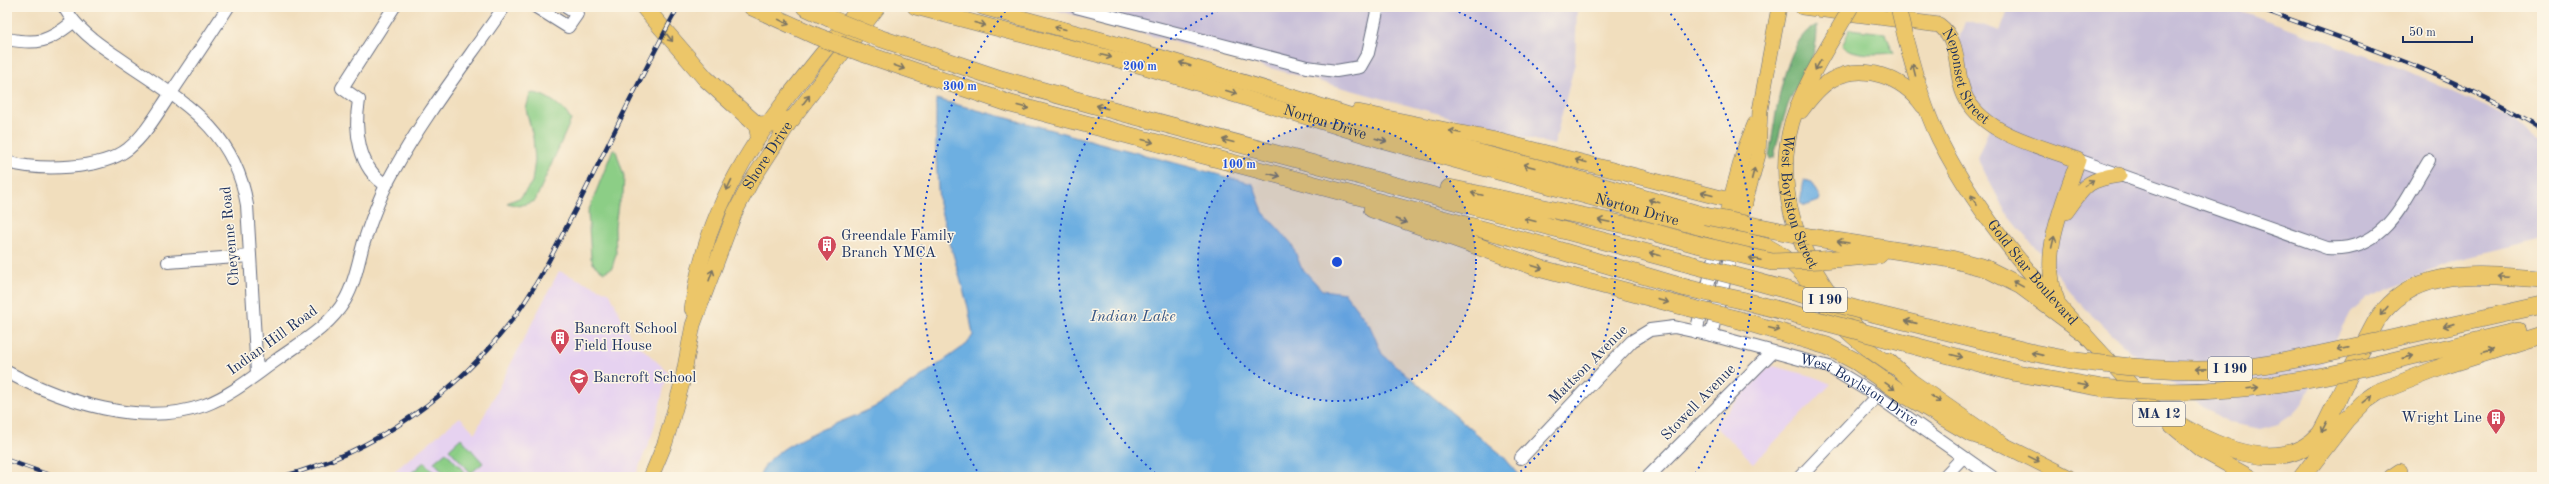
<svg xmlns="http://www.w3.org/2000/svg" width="2549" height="484" font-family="'Old Standard TT',serif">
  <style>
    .built { fill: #e6d2f0 }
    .industrial { fill: #c8bfd8 }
    .green { fill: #8cce86; stroke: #547e72 }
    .forest { fill: #71b173; stroke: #467068 }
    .water { fill: #6dafe1; stroke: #446fa0 }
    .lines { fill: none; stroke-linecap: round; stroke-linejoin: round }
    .minor-casing { stroke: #666c7f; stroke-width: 14 }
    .major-casing { stroke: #666c7f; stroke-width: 16 }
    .highway-casing { stroke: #666c7f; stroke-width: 18 }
    .minor { stroke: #fff; stroke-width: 12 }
    .major { stroke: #ecc669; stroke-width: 15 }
    .highway { stroke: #ecc669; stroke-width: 17 }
    .rail-casing { stroke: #1b2f5e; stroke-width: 4.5 }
    .rail { stroke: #fcf5e5; stroke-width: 3; stroke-dasharray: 9; stroke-linecap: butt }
    .major-bridge-casing { stroke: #666c7f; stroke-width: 16; stroke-linecap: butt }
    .highway-bridge-casing { stroke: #666c7f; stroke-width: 18; stroke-linecap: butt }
    .major-bridge { stroke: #ecc669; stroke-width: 15 }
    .highway-bridge { stroke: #ecc669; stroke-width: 17 }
    .oneway { stroke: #797363 }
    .ring { fill: none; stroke: #1d4ed8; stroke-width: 2; stroke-dasharray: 2 4 }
    .labels { text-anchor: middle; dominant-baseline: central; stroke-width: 3; stroke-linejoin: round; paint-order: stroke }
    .shield { fill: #fcf5e5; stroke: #5e6a86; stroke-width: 1 }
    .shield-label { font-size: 14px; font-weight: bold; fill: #1b2f5e }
    .street-label { font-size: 15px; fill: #1b2f5e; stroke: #fcf5e5 }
    .poi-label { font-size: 15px; fill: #1b2f5e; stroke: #fcf5e5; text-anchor: start }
    .water-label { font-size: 16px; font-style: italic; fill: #345585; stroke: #fcf5e5 }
    .centre { fill: #1d4ed8; stroke: #fcf5e5; stroke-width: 2 }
    .ring-label { font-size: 12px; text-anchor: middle; font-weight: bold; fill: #1d4ed8; stroke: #fcf5e5; stroke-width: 3; stroke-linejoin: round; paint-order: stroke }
  </style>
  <rect width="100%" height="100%" fill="#fcf5e5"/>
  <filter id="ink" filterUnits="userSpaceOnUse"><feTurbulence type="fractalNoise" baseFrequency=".025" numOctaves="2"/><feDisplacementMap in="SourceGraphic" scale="8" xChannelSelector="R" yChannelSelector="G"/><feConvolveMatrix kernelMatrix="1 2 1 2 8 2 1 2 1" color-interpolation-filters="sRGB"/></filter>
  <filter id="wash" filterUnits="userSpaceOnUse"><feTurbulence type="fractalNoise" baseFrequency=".012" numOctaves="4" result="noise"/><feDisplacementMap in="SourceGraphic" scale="16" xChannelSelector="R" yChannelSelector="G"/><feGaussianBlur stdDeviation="0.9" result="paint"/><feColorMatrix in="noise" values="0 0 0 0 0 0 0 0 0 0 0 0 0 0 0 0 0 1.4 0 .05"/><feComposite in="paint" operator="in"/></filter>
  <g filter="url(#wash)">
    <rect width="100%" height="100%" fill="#f1debd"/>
    <path class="built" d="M559,271L610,293L631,338L668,372L653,432L635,477H387L460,417L475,433Z
      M1773,366L1812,376L1831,384L1754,463L1714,425L1767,369Z"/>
    <path class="industrial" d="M1045,7H1577L1575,63L1554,145Z
      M2009,7H2230L2405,70L2506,116L2542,140V239L2457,260L2368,297L2350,312L2301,405L2292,415L2278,424L2260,429L2230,423L2204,408L2128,349L2085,309L2005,211L1977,158L1993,119L1971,98L1958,41L1965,22L1970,21L2000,31Z"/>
    <path class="green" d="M1850,29L1885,33L1894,53C1878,54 1856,56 1842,46Z
      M534,93C547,95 565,108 571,120L535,201L519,206L507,203L521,197L532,182L535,160L533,137L526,109L530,94Z
      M613,149L616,151L624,176L623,194L618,204L615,227L616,254L612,268L604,272L594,265L591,258L588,212Z
      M461,438L483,463L471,473L449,449Z
      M446,452L468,476L467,477H448L434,462Z
      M424,462L438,477H409L408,476Z"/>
    <path class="forest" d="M1817,25C1818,62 1801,73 1788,105C1782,122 1778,139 1774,157L1770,159L1769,156C1775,123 1783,37 1817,25Z"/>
    <path class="water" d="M936,99L1253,184L1263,212L1292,244L1301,267L1322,290L1345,293L1370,326L1382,354L1502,455L1521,477H759C770,440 851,422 882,403C911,384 939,364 967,344L973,335L968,307L939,204L936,158Z
      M1804,180L1811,182L1820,198L1819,201L1805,206L1800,203Z"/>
  </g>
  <g filter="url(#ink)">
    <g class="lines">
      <g class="minor-casing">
        <g id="minor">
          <path d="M64,7C77,29 95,42 116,56C177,99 234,125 247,205L257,373"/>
          <path d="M536,7L568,27L577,14L566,7"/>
          <path d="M1076,7L1307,67L1336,71L1360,67L1368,53L1378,7"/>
          <path d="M7,39C38,45 48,42 73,22"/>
          <path d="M2078,160L2327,248C2385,253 2403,202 2429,160"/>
          <path d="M7,162C39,171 101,170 128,149C145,135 157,114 169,96C189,66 209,37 228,7"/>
          <path d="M386,185C358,168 354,129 359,100L342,88L394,7"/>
          <path d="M168,262L250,256"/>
          <path d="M1696,332L1719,242"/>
          <path d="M1711,335L1733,245"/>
          <path d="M7,372C64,402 142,428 205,405C232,395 255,375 278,359C302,342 330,326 345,300C355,283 358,263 363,245C371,220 380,195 393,172C425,114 467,61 504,7"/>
          <path id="s1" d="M1521,458L1632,341L1650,330L1674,327L1711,335L1829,367L1877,396L1992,477"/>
          <path d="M1648,477L1772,352"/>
          <path d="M1800,477L1877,396"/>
          <path d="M1944,477L1963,457"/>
        </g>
      </g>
      <g class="major-casing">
        <g id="major">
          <path id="s2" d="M915,7L1145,67L1384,141L1767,246C1805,266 1816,297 1844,328C1858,343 1877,356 1894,367"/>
          <path d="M982,7L1106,41L1313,103"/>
          <path id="s3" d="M1802,7L1939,25C1963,42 1953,77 1967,100C1989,136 2040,146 2078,160C2063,205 2039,254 2057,300"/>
          <path id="s4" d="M1837,31C1820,60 1802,90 1792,122C1769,204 1811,278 1865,337"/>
          <path id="s5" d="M1906,41C1915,74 1924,108 1939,139C1989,238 2067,314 2141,396"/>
          <path d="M1801,111C1809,100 1819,87 1831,80C1863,62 1903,77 1923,106"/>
          <path d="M1358,112L1496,140L1745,204"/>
          <path d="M1742,212L1758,155L1760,110L1779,7"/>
          <path d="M2066,212C2085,186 2085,180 2119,175"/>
          <path d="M1722,231L1744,151L1755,124"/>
          <path d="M692,309C708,181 783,103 860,7"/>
          <path d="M1888,360L1911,381L2000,443L2068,477"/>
          <path d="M2171,425L2201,450L2250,477"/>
          <path id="s6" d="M651,477L665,443L671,423L682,383L693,325L735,212L751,182L792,119L878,7"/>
          <path d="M2391,477L2400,471"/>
        </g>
      </g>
      <g class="highway-casing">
        <path id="highway" d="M644,7L706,79L757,125L759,135
          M752,7L816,36
          M805,7L829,18
          M876,37L1001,79L1105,108L1693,265
          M862,53L1011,104L1534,243L1686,288
          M1302,101L1409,135L1538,168L1705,216
          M757,125L775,124L792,119
          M1449,188L1635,227L1696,244
          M1372,209L1542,269L1682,306
          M1810,237L1951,259L1985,268L2021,286L2083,332
          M1822,260L1879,255
          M1747,279L1787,290
          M1741,300L1817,320
          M1863,311L2034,353L2076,361
          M1736,319L1827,346L1857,362L1900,392L1970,433L2000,443
          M1892,340L2017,373L2103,388
          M2381,341L2542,305
          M2370,366L2518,331
          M2149,405C2194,437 2276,484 2320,434C2327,423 2332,410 2338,399C2351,372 2363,345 2377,320C2415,263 2484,276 2542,279
          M2302,477L2346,420L2365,401L2378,392L2444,366L2542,335"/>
      </g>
      <use href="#minor" class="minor"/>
      <use href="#major" class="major"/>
      <use href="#highway" class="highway"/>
      <g class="rail-casing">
        <path id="rail" d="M2256,7C2353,43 2453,74 2542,129
          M7,460L55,477
          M281,477C375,452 457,394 515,316C540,282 558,242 578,205C611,139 643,72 678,7"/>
      </g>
      <use href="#rail" class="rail"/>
      <g class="major-bridge-casing">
        <path id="major-bridge" d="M1898,7L1906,41
          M1837,31L1851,7"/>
      </g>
      <g class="highway-bridge-casing">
        <path id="highway-bridge" d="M829,18L876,37
          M816,36L862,53
          M1705,216L1810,237
          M1696,244L1772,262L1822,260
          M1693,265L1747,279
          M1686,288L1741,300
          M1787,290L1863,311
          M1682,306L1736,319
          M1817,320L1892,340
          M2076,361C2126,367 2177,372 2228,369C2280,365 2331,351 2381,341
          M2103,388C2196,398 2279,387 2370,366"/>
      </g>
      <use href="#major-bridge" class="major-bridge"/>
      <use href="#highway-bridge" class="highway-bridge"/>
    </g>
    <defs><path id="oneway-shaft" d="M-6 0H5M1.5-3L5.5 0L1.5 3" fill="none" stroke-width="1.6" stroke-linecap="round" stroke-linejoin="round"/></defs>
    <g class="oneway">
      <use href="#oneway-shaft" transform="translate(784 22) rotate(26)"/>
      <use href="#oneway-shaft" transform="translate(980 24) rotate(14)"/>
      <use href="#oneway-shaft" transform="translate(1060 28) rotate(-165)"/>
      <use href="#oneway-shaft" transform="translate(669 37) rotate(52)"/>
      <use href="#oneway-shaft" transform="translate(1106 56) rotate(15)"/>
      <use href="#oneway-shaft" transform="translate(1185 64) rotate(-164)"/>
      <use href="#oneway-shaft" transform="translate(1818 65) rotate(119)"/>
      <use href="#oneway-shaft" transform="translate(899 67) rotate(20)"/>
      <use href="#oneway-shaft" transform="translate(1914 70) rotate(-104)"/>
      <use href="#oneway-shaft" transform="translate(1231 92) rotate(17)"/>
      <use href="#oneway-shaft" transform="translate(806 100) rotate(-53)"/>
      <use href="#oneway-shaft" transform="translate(1023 107) rotate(15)"/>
      <use href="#oneway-shaft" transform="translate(1102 107) rotate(-164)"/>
      <use href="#oneway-shaft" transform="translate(1455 132) rotate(-169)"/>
      <use href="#oneway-shaft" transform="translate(1381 140) rotate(16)"/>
      <use href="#oneway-shaft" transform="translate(1148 141) rotate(15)"/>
      <use href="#oneway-shaft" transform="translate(1228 141) rotate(-165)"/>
      <use href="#oneway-shaft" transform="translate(1581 161) rotate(-166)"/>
      <use href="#oneway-shaft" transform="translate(1529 166) rotate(-166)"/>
      <use href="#oneway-shaft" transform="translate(1753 174) rotate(-75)"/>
      <use href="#oneway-shaft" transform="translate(1274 175) rotate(15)"/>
      <use href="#oneway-shaft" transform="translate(2089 183) rotate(-34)"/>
      <use href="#oneway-shaft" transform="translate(729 185) rotate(115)"/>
      <use href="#oneway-shaft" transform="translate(1477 194) rotate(-168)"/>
      <use href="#oneway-shaft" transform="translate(1707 194) rotate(-165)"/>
      <use href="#oneway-shaft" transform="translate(1974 200) rotate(-120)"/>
      <use href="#oneway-shaft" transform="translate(1654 201) rotate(-164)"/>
      <use href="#oneway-shaft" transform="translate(1530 220) rotate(-166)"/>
      <use href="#oneway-shaft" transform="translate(1401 221) rotate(20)"/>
      <use href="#oneway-shaft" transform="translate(1604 221) rotate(-168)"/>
      <use href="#oneway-shaft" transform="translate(1843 242) rotate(-171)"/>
      <use href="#oneway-shaft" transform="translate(2053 242) rotate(-77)"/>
      <use href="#oneway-shaft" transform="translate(1655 254) rotate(-164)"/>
      <use href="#oneway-shaft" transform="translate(1755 259) rotate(-168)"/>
      <use href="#oneway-shaft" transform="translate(1537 267) rotate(18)"/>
      <use href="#oneway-shaft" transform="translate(711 275) rotate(-71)"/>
      <use href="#oneway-shaft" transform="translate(2503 277) rotate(-177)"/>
      <use href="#oneway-shaft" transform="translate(2018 284) rotate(-151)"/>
      <use href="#oneway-shaft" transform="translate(1663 301) rotate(15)"/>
      <use href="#oneway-shaft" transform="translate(2384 311) rotate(130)"/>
      <use href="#oneway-shaft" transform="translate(1911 322) rotate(-167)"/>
      <use href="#oneway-shaft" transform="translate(2449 325) rotate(167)"/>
      <use href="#oneway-shaft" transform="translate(1774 329) rotate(14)"/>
      <use href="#oneway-shaft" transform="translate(2343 349) rotate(168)"/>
      <use href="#oneway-shaft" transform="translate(2488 351) rotate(-16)"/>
      <use href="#oneway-shaft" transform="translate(2037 354) rotate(-167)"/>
      <use href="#oneway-shaft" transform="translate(1957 356) rotate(14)"/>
      <use href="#oneway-shaft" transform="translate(2408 357) rotate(-13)"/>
      <use href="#oneway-shaft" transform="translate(2201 369) rotate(179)"/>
      <use href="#oneway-shaft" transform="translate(2083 385) rotate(8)"/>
      <use href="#oneway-shaft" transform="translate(1890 386) rotate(35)"/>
      <use href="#oneway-shaft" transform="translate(2253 388) rotate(-7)"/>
      <use href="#oneway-shaft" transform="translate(1936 399) rotate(35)"/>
      <use href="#oneway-shaft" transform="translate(2368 399) rotate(-38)"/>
      <use href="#oneway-shaft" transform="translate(2324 427) rotate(117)"/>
      <use href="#oneway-shaft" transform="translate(2034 459) rotate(26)"/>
    </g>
  </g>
  <circle cx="1337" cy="262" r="139" fill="#1d4ed8" fill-opacity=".12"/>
  <g class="ring">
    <circle cx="1337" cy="262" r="139"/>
    <path d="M1160 477A278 278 0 0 1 1226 7M1448 7A278 278 0 0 1 1514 477"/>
    <path d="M980 476A416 416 0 0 1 1007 9M1667 9A416 416 0 0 1 1694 476"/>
  </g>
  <defs>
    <g id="building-pin" transform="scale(1)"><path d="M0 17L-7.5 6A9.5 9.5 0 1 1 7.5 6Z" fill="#d1495b" stroke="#fcf5e5"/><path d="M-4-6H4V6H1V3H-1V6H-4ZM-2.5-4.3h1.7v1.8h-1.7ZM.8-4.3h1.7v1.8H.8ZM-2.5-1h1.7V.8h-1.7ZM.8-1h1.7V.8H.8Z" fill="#fff"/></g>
    <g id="school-pin" transform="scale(1)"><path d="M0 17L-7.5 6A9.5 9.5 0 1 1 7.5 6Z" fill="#d1495b" stroke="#fcf5e5"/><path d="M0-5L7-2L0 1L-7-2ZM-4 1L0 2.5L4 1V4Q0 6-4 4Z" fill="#fff"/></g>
  </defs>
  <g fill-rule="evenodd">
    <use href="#building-pin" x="827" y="245"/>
    <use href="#building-pin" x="560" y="338"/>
    <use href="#school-pin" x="579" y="378"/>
    <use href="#building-pin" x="2496" y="418"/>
  </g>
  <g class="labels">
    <g class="shield">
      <rect x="1803" y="288" width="44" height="24" rx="3"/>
      <rect x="2208" y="357" width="44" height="24" rx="3"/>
      <rect x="2133" y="402" width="52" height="24" rx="3"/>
    </g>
    <g class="shield-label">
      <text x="1825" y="300">I 190</text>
      <text x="2230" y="369">I 190</text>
      <text x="2159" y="414">MA 12</text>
    </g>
    <g class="street-label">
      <text stroke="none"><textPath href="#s3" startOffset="198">Neponset Street</textPath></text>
      <text stroke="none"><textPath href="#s2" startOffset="426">Norton Drive</textPath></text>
      <text stroke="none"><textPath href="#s6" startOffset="344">Shore Drive</textPath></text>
      <text stroke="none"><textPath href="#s4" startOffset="184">West Boylston Street</textPath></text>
      <text stroke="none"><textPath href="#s2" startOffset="750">Norton Drive</textPath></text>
      <text transform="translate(231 236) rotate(-95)">Cheyenne Road</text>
      <text stroke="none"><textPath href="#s5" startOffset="267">Gold Star Boulevard</textPath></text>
      <text transform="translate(273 341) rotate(-36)">Indian Hill Road</text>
      <text transform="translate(1589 365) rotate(-45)">Mattson Avenue</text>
      <text stroke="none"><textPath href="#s1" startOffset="404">West Boylston Drive</textPath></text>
      <text transform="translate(1699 403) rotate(-46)">Stowell Avenue</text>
    </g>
    <g class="poi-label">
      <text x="841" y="236">Greendale Family<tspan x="841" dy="17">Branch YMCA</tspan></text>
      <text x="574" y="329">Bancroft School<tspan x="574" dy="17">Field House</tspan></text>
      <text x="593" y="378">Bancroft School</text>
      <text x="2482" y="418" text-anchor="end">Wright Line</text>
    </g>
    <g class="water-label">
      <text x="1133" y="317">Indian Lake</text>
    </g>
  </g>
  <circle cx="1337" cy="262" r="6" class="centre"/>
  <g class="ring-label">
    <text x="1140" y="70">200 m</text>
    <text x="960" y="90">300 m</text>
    <text x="1239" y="168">100 m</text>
  </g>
  <rect width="2549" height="484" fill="none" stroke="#fcf5e5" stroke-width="24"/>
  <path d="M2403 36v6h69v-6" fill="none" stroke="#1b2f5e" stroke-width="2"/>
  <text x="2409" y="36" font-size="12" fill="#1b2f5e" stroke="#fcf5e5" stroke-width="3" paint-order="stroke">50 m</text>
</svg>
